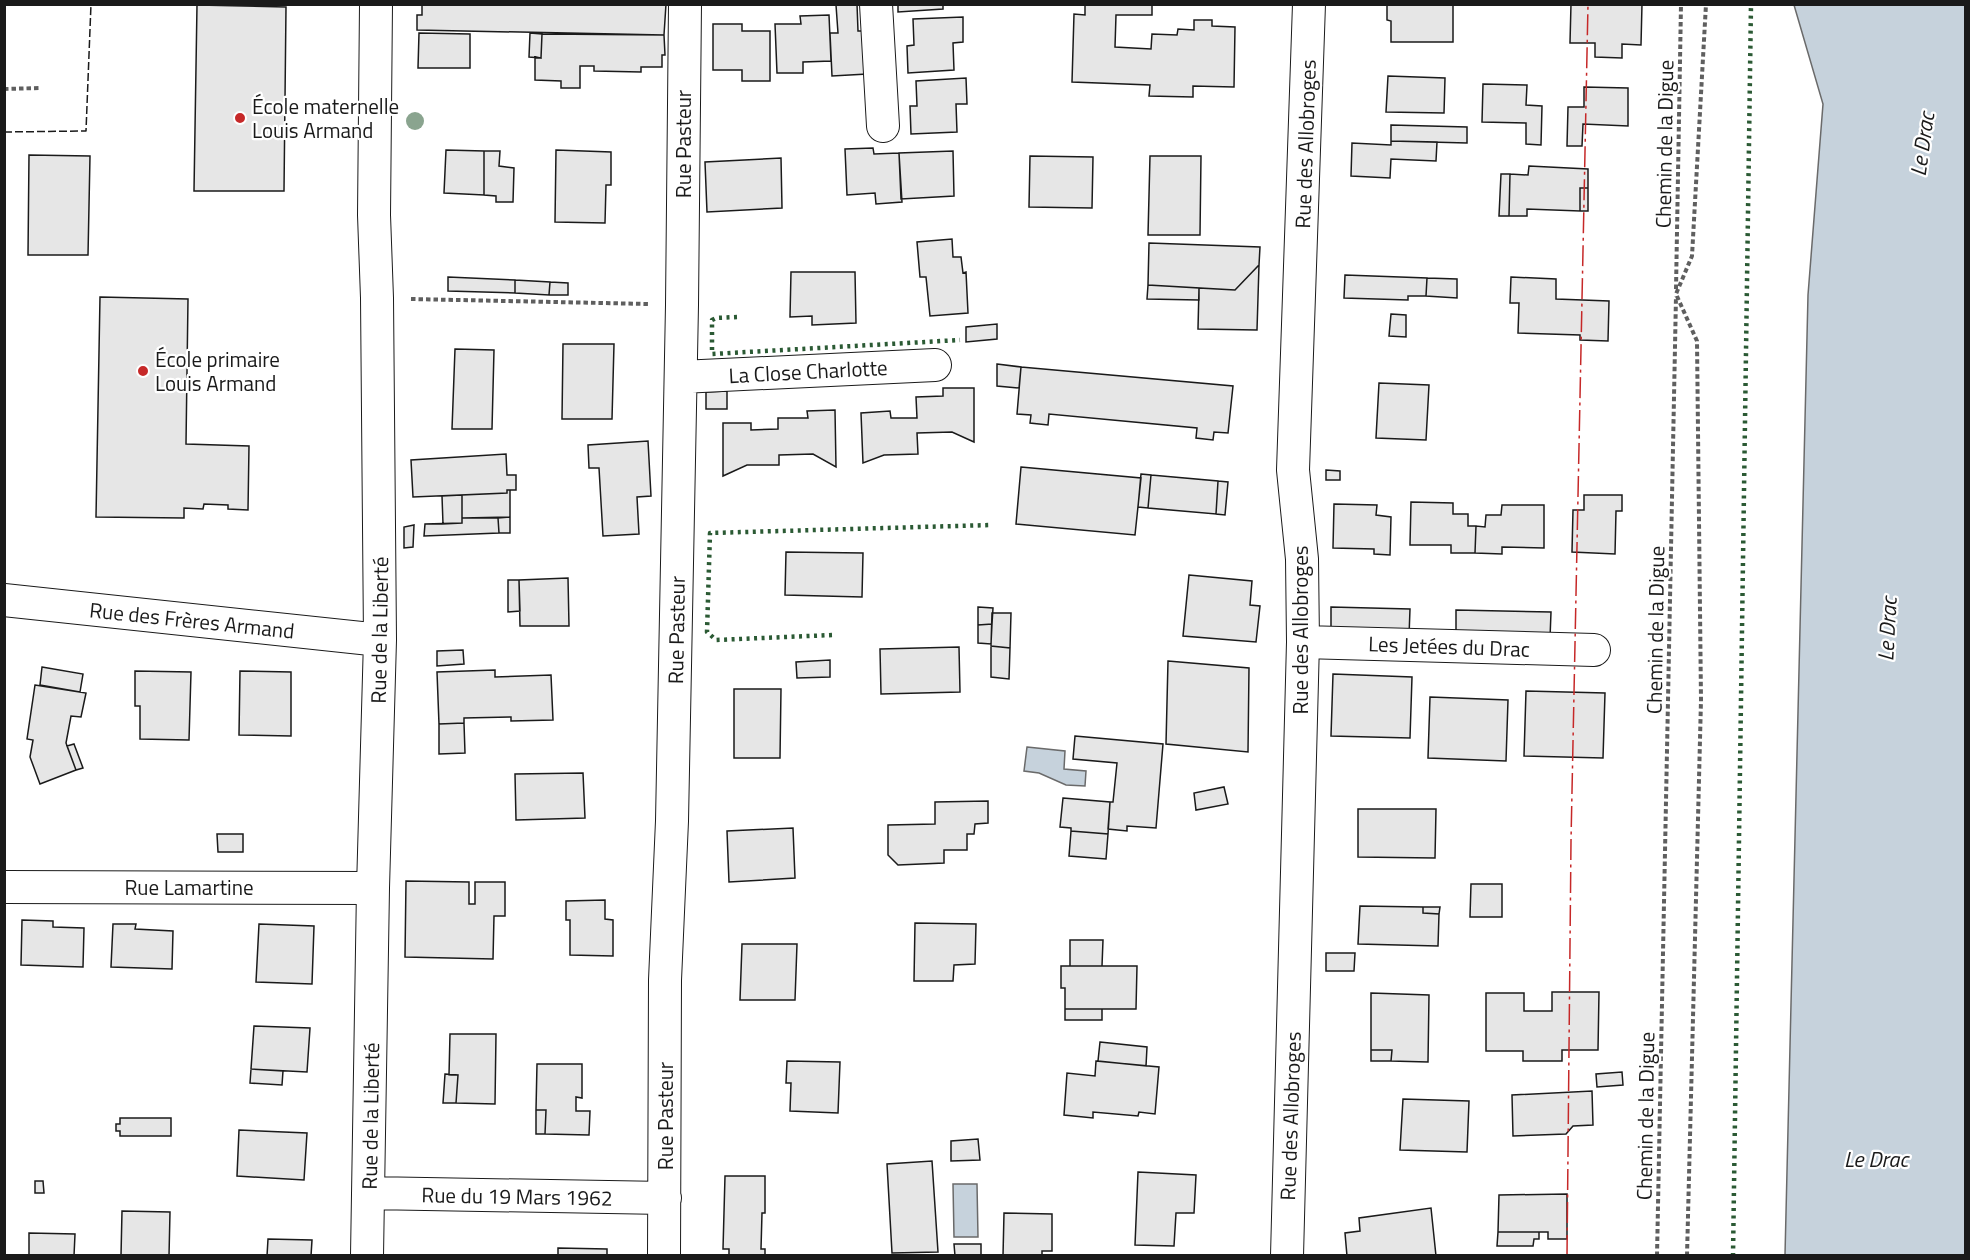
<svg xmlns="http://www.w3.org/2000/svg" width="1970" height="1260" font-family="'Titillium Web',sans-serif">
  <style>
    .water { fill: #c6d2dc; stroke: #6a6a6a; stroke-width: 1.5 }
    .building { fill: #e6e6e6; stroke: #1a1a1a; stroke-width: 1.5 }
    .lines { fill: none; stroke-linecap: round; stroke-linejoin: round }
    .minor-casing { stroke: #1a1a1a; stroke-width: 34 }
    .path { stroke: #5f5f5f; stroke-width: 4; stroke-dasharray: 4.5 3; stroke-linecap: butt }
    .minor { stroke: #fff; stroke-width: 32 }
    .hedge { stroke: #2b5a34; stroke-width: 4.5; stroke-dasharray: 3 4.5; stroke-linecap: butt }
    .fence { stroke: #1a1a1a; stroke-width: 1.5; stroke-dasharray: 8 3; stroke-linecap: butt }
    .power { stroke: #c62828; stroke-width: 1.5; stroke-dasharray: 21 4.5 3 4.5; stroke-linecap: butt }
    .tree { fill: #8aa48f }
    .poi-dot { fill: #c62828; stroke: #fff; stroke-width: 2 }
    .labels { text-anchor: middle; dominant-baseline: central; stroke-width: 4.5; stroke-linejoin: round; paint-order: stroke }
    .poi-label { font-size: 21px; fill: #1a1a1a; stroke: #fff; text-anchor: start }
    .street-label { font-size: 21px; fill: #1a1a1a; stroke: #fff }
    .water-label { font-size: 22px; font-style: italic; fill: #1a1a1a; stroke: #fff }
  </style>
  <rect width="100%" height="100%" fill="#fff"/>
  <path class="water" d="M1794,5H1965V1255H1785L1808,295L1823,104Z
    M1027,747L1065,751L1064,769L1086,771L1085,786L1066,785L1039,773L1024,771Z
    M953,1184H977L978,1237H954Z"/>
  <path class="building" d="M422,4H666L664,35L417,30V15H422Z
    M857,4L858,31H865L867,74L832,76L830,33H838L836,5Z
    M898,4H943V9L898,12Z
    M1085,4H1152V15H1116L1115,47L1151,49L1152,34L1177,35L1178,29L1194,30V20H1212V26L1235,27L1234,87L1193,86V97L1149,96L1150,85L1072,82L1074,14L1085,15Z
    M1387,4H1453V42H1391V21L1387,20Z
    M1571,4H1642L1641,45L1622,44V58L1595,57V43H1570Z
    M197,5L286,7L284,191H194Z
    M829,15L831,61L803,62V73H777L775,24H801L800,16Z
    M963,17V42L953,43L954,70L908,73L907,46L914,45L913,19Z
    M713,24H742V31H770V81H742V70H713Z
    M419,33L470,34V68H418Z
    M530,33L542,34L541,58L529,57Z
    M542,34L664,35L665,55H662V67H641V72L594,71V66H580V88H561V81L535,80V57L541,58Z
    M1388,76L1445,78L1444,113L1386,112Z
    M966,78L967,104H956L957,132L911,134L910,106H917L916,81Z
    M1483,84L1527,85L1526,105L1542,106L1541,145L1526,144V123L1482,122Z
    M1584,87L1628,88V126L1583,124L1582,146H1567L1568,107H1584Z
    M1391,125L1467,127V143L1391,141Z
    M1391,141L1437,142L1436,161L1391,159L1390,178L1351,176L1352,143L1391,145Z
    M873,148L874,154L899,153L902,202L876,204L875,193L847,195L845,149Z
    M446,150L484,151V195L444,193Z
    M556,150L611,152V185H606L605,223L555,222Z
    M484,151H500L499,166L514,168L513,202H496V196L484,195Z
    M953,151L954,196L901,199L899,153Z
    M29,155L90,156L88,255H28Z
    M1030,156L1093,157L1092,208L1029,207Z
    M1150,156H1201L1200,235H1148Z
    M781,158L782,208L707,212L705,162Z
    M1529,166L1588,169V188H1580V211L1527,209V216H1509L1510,174L1528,175Z
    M1501,174H1510L1509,216H1499Z
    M1580,188H1588V211H1580Z
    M952,239L953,257H961L963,273L966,272L968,313L930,316L926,277H920L917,242Z
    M1149,243L1260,247L1259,265L1235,290L1148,285Z
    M1259,265L1257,330L1198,329L1199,288L1235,290Z
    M791,272H855L856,323L812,325V316L790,317Z
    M1345,275L1427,278L1426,296H1408V300L1344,298Z
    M448,277L515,280V293L448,291Z
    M1511,277L1556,279V299L1609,301L1608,341L1580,340V335L1518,333L1519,303H1510Z
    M1427,278L1457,279V298L1426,296Z
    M515,280L550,282L549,295L515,293Z
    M550,282L568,283V295H549Z
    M1148,285L1199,288V300L1147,299Z
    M100,297L188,299L186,444L249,446L248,510L228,509V505L204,504L203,509L184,508V518L96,517Z
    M1391,314L1406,315V337L1389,336Z
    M997,324V339L966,342V327Z
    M563,344H614L612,419H562Z
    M455,349L494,350L492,429H452Z
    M997,364L1021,367L1019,388L997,386Z
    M1021,367L1233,386L1228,433L1214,432L1213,440L1196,438L1197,428L1049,414L1048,425L1030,423L1031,415L1017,414Z
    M1379,383L1429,385L1426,440L1376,438Z
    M943,388H974V442L952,432L917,433L918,454L884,455L863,463L861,413L890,411L891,418H917L916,397L943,396Z
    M727,391V409H706V392Z
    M835,410L836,467L813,454L779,455V465H747L723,476V423H751V430L778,429V418H808L807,411Z
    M648,441L651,496L637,497L639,534L603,536L599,468H589L588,445Z
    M506,454L507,475H516V490H507V493L413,497L411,460Z
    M1021,467L1141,478L1135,535L1016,524Z
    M1326,470L1340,471V480H1326Z
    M1141,474L1151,475L1148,508L1138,507Z
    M1151,475L1218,481L1216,514L1148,508Z
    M1218,481L1228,482L1225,515L1216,514Z
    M507,490H510V517L462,518V495L507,493Z
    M462,495V523L443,524L442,496Z
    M1584,495H1622V511H1616L1615,554L1572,552L1573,510H1584Z
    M1411,502L1453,503V514H1468V526H1476L1475,553H1451V545H1410Z
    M1334,504L1377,505L1376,515L1391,517L1390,555L1374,554V549L1333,548Z
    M1502,505H1544V548L1502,547V554L1475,553L1476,526L1485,527L1486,515H1501Z
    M510,517V533H499L498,518Z
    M462,518H498L499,533L424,536L425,524L462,523Z
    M414,525L413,547L404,548V527Z
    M786,552L863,553L862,597L785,595Z
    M1189,575L1252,581L1250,605L1260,606L1256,642L1183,636Z
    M568,578L569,626H520L519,580Z
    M508,580H519L520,611L508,612Z
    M978,607L993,608L992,624L978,625Z
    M1331,607L1410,609L1409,636L1331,634Z
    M1456,610L1551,612L1550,638L1456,636Z
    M992,613H1011L1010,648L991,646Z
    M992,624L991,644L978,643V625Z
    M991,646L1010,648L1009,679L991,677Z
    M959,647L960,692L881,694L880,649Z
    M463,650L464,664L437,666V651Z
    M830,660V677L797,678L796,662Z
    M1168,661L1249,668L1248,752L1166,744Z
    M42,667L83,674L80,692L40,685Z
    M495,670V677L551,675L553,720L511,721V717L464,718V723L439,724L437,672Z
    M135,671L191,672L189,740L140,739V706H135Z
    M240,671L291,672V736L239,735Z
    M1333,674L1412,677L1410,738L1331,736Z
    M35,685L86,693L81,717L71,716L66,743L76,770L40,784L30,757L33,740L27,739Z
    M734,689H781L780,758H734Z
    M1526,691L1605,693L1603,758L1524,756Z
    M1430,697L1508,700L1506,761L1428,758Z
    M464,723L465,753L439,754V724Z
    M1075,736L1163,744L1156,828L1127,826V831L1108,829L1110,802H1113L1117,763L1073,759Z
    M74,744L83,768L76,770L67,746Z
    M583,773L585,818L516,820L515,774Z
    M1224,787L1228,804L1196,810L1194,793Z
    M1063,798L1110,802L1108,834L1071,831V828L1060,827Z
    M988,801V823L975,824L974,834H967V850H944V863L898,865L888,855V825L935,824V802Z
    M1358,809H1436L1435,858L1358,857Z
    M793,828L795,878L729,882L727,831Z
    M1071,831L1108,834L1106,859L1069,856Z
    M217,834H243V852H218Z
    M406,881L469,882V904H475V882H505V916H494L493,959L405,957Z
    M1471,884H1502V917H1470Z
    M605,900V919L613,920V956L570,955V920H566V901Z
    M1360,906L1423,907V913L1439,914L1438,946L1358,944Z
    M1423,907H1440L1439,914L1423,913Z
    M22,920L53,921V927L84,928L83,967L21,965Z
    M915,923L976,924L975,964L954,965L953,981H914Z
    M113,924H136L135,929L173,931L172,969L111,967Z
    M259,924L314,926L312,984L256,982Z
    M1070,940H1103L1102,966H1070Z
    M742,944H797L795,1000H740Z
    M1326,953H1355L1354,971H1326Z
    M1061,966H1137L1136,1009H1065V988H1061Z
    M1552,992H1599L1598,1050H1562V1061H1523V1051H1486V993H1524V1011H1552Z
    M1371,993L1429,995L1428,1062L1391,1061L1392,1050H1371Z
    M1065,1009H1102V1020H1065Z
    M254,1026L310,1028L307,1072L251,1069Z
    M450,1034H496L495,1104L456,1103L458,1075H449Z
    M1100,1042L1147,1047L1146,1066L1098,1061Z
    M1371,1050H1392L1391,1061H1371Z
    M787,1061L840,1062L838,1113L790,1111L791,1083H786Z
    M1096,1061L1159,1067L1155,1114L1139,1112L1138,1116L1093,1112V1118L1064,1115L1067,1073L1095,1076Z
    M537,1064H582V1098L576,1097V1111H590L589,1135L545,1134L546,1110H536Z
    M251,1069L283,1071L282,1085L250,1083Z
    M1622,1072L1623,1085L1597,1087L1596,1074Z
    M445,1074L458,1075L456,1103H443Z
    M1592,1091L1593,1125L1573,1126L1566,1134L1513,1136L1512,1095Z
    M1403,1099L1469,1101L1467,1152L1400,1150Z
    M536,1110H546L545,1134H536Z
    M120,1118H171V1136H120V1131H116V1124H120Z
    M239,1130L307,1133L304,1180L237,1176Z
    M978,1139L980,1160L951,1161V1141Z
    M932,1161L938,1252L892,1253L887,1164Z
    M1138,1172L1196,1175L1194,1213H1176L1174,1246L1135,1245Z
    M725,1176H765V1213H762L761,1249H765V1256H729V1249H723Z
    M35,1181H43L44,1193H35Z
    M1567,1194V1239H1548V1232H1498L1499,1195Z
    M1431,1208L1436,1256H1347L1345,1233L1360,1231L1359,1218Z
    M122,1211L170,1212L169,1256H121Z
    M1004,1213L1052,1214V1251H1042V1256H1003Z
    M1498,1232H1539V1239H1534L1533,1246H1497Z
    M29,1233L75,1234L74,1256H29Z
    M268,1239L312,1240L311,1256H267Z
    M954,1244H981V1256H955Z
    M558,1248L607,1249V1256H558Z"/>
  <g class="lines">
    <g class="minor-casing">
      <path id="minor" d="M876,4L883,126
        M681,377L935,365
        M4,600L380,640
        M1303,642L1594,650
        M4,887L373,888
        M369,1193L665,1198
        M367,1256L373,888L380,640L377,298L374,215L376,4
        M664,1256L665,980L672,821L682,305L685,4
        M1287,1256L1303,642L1302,559L1293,470L1309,4"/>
    </g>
    <path class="path" d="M4,89L40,88
      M1676,289L1681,4
      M411,299L649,304
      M1657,1256L1676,296
      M1687,1256L1701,700L1697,341L1676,294L1692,256L1706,4"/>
    <use href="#minor" class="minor"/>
    <path class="hedge" d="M737,317L716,318L712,320V354L960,340
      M832,635L716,640L707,632L710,533L991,525
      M1733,1256L1751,4"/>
    <path class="fence" d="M4,132L86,131L91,4"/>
    <path class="power" d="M1567,1256L1571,841L1588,4"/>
  </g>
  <circle class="tree" cx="415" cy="121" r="9"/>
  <g class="poi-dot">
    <circle cx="240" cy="118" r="6"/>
    <circle cx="143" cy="371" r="6"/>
  </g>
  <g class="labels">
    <g class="poi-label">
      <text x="252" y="106">École maternelle<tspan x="252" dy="24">Louis Armand</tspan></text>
      <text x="155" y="359">École primaire<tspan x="155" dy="24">Louis Armand</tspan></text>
    </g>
    <g class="street-label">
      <text transform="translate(683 144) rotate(-90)">Rue Pasteur</text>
      <text transform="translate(1305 144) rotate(-88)">Rue des Allobroges</text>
      <text transform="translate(1664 144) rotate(-89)">Chemin de la Digue</text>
      <text transform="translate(808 371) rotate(-3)">La Close Charlotte</text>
      <text transform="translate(192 620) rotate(6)">Rue des Frères Armand</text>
      <text transform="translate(379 630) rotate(-89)">Rue de la Liberté</text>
      <text transform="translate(676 630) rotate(-89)">Rue Pasteur</text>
      <text transform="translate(1300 630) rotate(-90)">Rue des Allobroges</text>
      <text transform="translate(1655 630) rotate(-89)">Chemin de la Digue</text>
      <text transform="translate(1449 646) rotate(2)">Les Jetées du Drac</text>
      <text x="189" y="887">Rue Lamartine</text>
      <text transform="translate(370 1116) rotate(-89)">Rue de la Liberté</text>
      <text transform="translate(665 1116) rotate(-90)">Rue Pasteur</text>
      <text transform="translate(1290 1116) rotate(-88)">Rue des Allobroges</text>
      <text transform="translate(1645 1116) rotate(-89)">Chemin de la Digue</text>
      <text transform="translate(517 1196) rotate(1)">Rue du 19 Mars 1962</text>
    </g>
    <g class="water-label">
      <text transform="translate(1922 144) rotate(-82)">Le Drac</text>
      <text transform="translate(1887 629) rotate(-87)">Le Drac</text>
      <text x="1876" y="1159">Le Drac</text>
    </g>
  </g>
  <rect width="1970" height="1260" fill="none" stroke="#1a1a1a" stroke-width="12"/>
</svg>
